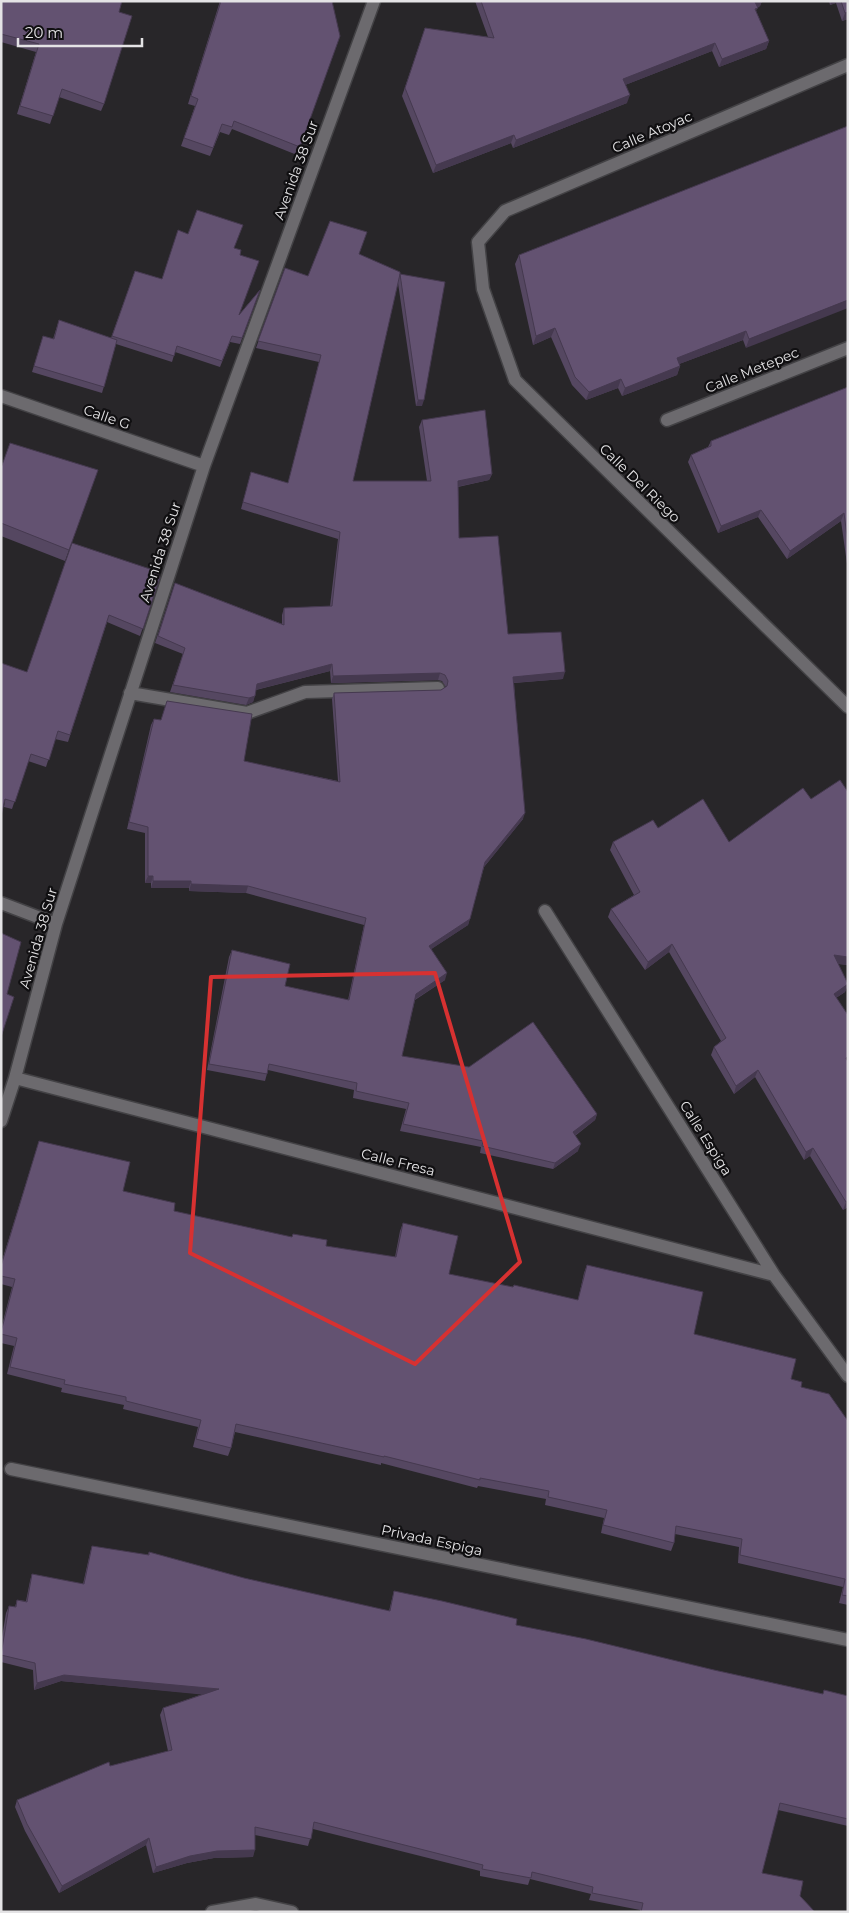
<svg xmlns="http://www.w3.org/2000/svg" width="849" height="1913" font-family="Montserrat,sans-serif">
  <style>
    .lines { fill: none; stroke-linecap: round; stroke-linejoin: round }
    .minor-casing { stroke: #434245; stroke-width: 15 }
    .minor { stroke: #6c6a6e; stroke-width: 12 }
    .wall { fill: #554761 }
    .shaded-wall { fill: #45394f }
    .building { fill: #635271; stroke: #45394f }
    .marked { fill: none; stroke: #d73131; stroke-width: 4; stroke-linejoin: round }
    .labels { text-anchor: middle; dominant-baseline: central; stroke-width: 4.5; stroke-linejoin: round; paint-order: stroke }
    .street-label { font-size: 14px; fill: #e4e3e5; stroke: #100f11 }
  </style>
  <rect width="100%" height="100%" fill="#282629"/>
  <g class="lines">
    <g class="minor-casing">
      <path id="minor" d="M848,65L505,211L478,242L483,289L515,380L848,707
        M1,396L204,466
        M667,420L848,348
        M130,693L247,713L305,692L438,688
        M1,903L56,924
        M545,911L774,1275L848,1376
        M15,1078L774,1275
        M1,1121L15,1078L56,924L204,466L374,1
        M11,1469L848,1640
        M212,1912L256,1904L292,1912"/>
    </g>
    <use href="#minor" class="minor"/>
  </g>
  <path class="wall" d="M1,1L119,12L104,104L101,111L59,97L50,124L17,114L36,52L1,42Z
    M220,1L340,36L297,155L232,129L229,135L220,132L210,156L181,146L195,106L188,104Z
    M475,1H762L760,6L757,8L756,11L769,41L766,49L719,67L712,51L625,85L627,103L513,148L511,143L433,173L402,96L425,28L488,37Z
    M829,1H848V19L842,21L836,3L830,5Z
    M848,126L746,348L743,340L679,364L680,366L677,375L622,396L618,388L586,400L572,385L551,337L533,345L515,264L519,255Z
    M234,248L240,255L239,315L260,290L240,344L230,342L220,367L175,352L172,362L116,344L102,393L32,372L43,336L53,339L59,320L111,338L135,271L162,279Z
    M359,254L400,274L422,406H416L398,283L353,481H427L419,427L422,420L492,474L489,480L458,487L459,538L508,634L563,679L514,683L523,819L484,867L468,925L431,949L445,980L415,1000L402,1056L597,1114L595,1120L575,1136L578,1151L553,1169L480,1153L481,1147L400,1131L406,1109L353,1098L354,1090L268,1070L265,1081L207,1070L229,957L232,950L285,986L348,1000L364,925L246,893L189,891V888H151V883H145V833L127,829L151,725L154,719L244,761L338,781L332,699L334,693L441,690L446,687L442,681L438,680L331,683L330,671L256,690L253,702L246,705L170,692L183,654L155,643L175,583L282,624V615L284,608L330,606L338,539L241,509L251,472L288,483L319,362L256,348L285,268L308,276Z
    M848,387V571L841,521L787,559L758,517L718,533L688,462L691,455L708,447L711,441Z
    M1,467L98,470L65,561L1,536Z
    M158,576L160,577L140,636L107,622L68,742L55,739L46,767L28,761L12,809L4,807L27,672Z
    M848,792V965L838,964L848,984L845,992L836,998L848,1207L843,1210L810,1156L804,1160L755,1077L734,1094L711,1055L714,1047L721,1041L669,952L645,970L608,917L611,909L634,895L610,850L613,842L658,828L729,842L811,799Z
    M39,1141L123,1191L174,1211L326,1246L395,1257L400,1231L403,1223L449,1274L578,1300L584,1273L587,1265L694,1334L791,1379L801,1387L848,1421V1605L839,1603L843,1587L738,1563L739,1547L675,1534L674,1543L671,1551L601,1533L604,1518L545,1505L546,1499L478,1486L477,1488L381,1463V1465L235,1432L231,1448L228,1456L193,1447L198,1427L123,1409L124,1405L61,1392L62,1388L7,1374L14,1346L1,1343V1329L12,1287L1,1284V1264Z
    M92,1546L148,1555L149,1552L244,1578L389,1611L394,1591L516,1625L714,1670L823,1694L824,1690L848,1696V1826L778,1810L762,1873L800,1896L815,1912H640V1910L589,1900L591,1894L530,1879L528,1885L480,1876V1871L313,1829L308,1846L255,1835L253,1857L214,1858L187,1863L153,1873L146,1845L59,1893L25,1831L15,1807L17,1800L110,1766L168,1751L160,1715L163,1708L203,1694L61,1681L34,1690L33,1670L1,1662V1643L6,1613L9,1606L15,1607L17,1600L26,1601L30,1581L32,1574L83,1584L90,1553Z"/>
  <path class="shaded-wall" d="M756,1H762L760,6L752,10L755,2Z
    M832,1H837L836,3L830,5Z
    M848,12V19L842,21L845,13Z
    M769,41L766,49L719,67L722,59Z
    M715,43L712,51L620,87L623,79Z
    M630,95L627,103L513,148L516,140Z
    M514,135L511,143L433,173L436,165Z
    M848,300V308L746,348L749,339Z
    M555,328L551,337L533,345L536,336Z
    M746,331L743,340L674,366L677,358Z
    M680,366L677,375L622,396L625,388Z
    M621,379L618,388L586,400L589,392Z
    M418,400H424L422,406H416Z
    M492,474L489,480L456,487L458,481Z
    M761,510L758,517L718,533L721,526Z
    M844,513L841,521L787,559L790,551Z
    M332,664L330,671L255,690L257,684Z
    M565,672L563,679L511,683L513,677Z
    M440,673L438,680L331,683L333,676Z
    M255,696L253,702L246,705L249,698Z
    M525,813L523,819L483,868L485,862Z
    M148,876H153L151,883H145Z
    M153,881H191L189,888H151Z
    M191,884L248,886L246,893L189,891Z
    M470,919L468,925L427,952L429,946Z
    M672,944L669,952L645,970L648,962Z
    M834,955L848,957V965L832,963Z
    M447,973L445,980L414,1000L416,994Z
    M848,984L845,992L831,1001L834,994Z
    M758,1070L755,1077L734,1094L736,1086Z
    M597,1114L595,1120L570,1139L573,1132Z
    M581,1144L578,1151L553,1169L555,1163Z
    M813,1148L810,1156L804,1160L806,1152Z
    M848,1201V1207L843,1210L846,1202Z
    M64,1675L219,1689L217,1696L61,1681L34,1690L37,1683Z
    M149,1838L146,1845L59,1893L62,1886Z
    M255,1850L253,1857L214,1858L187,1863L153,1873L156,1867L190,1856L217,1851Z"/>
  <path class="building" d="M1,1H122L119,12L132,16L104,104L62,89L53,116L20,106L39,44L1,34Z
    M221,1H332L340,36L300,147L234,121L232,127L222,124L213,148L184,138L198,99L191,96Z
    M481,1H756L755,2L758,8L755,9L769,41L722,59L715,43L623,79L630,95L516,140L514,135L436,165L405,88L425,28L494,38Z
    M841,1H848V12L845,13Z
    M848,126V300L749,339L746,331L677,358L680,366L625,388L621,379L589,392L575,377L555,328L536,336L519,255Z
    M197,210L243,225L234,248L241,250L240,255L259,261L239,315L260,290L242,338L232,336L222,361L177,346L174,356L112,336L135,271L162,279L178,230L188,234Z
    M330,221L367,232L359,254L400,272V274L445,282L424,400H418L400,274L353,481H431L422,420L485,410L492,474L458,481L459,538L498,536L508,634L561,632L565,672L513,677L525,813L485,862L470,919L429,946L447,973L416,994L402,1056L469,1067L533,1022L597,1114L573,1132L581,1144L555,1163L482,1146L483,1141L403,1124L409,1103L356,1091L357,1083L269,1064L267,1074L209,1064L232,950L290,964L285,986L349,1000L366,918L248,886L191,884V881H153V876H148V827L129,822L154,719L161,720L167,701L252,714L244,761L340,782L334,693L441,690L447,686L448,681L445,675L440,673L333,676L332,664L257,684L255,696L249,698L173,685L185,648L158,636L175,583L284,625V608L332,606L340,532L243,502L251,472L288,483L321,355L258,341L285,268L308,276Z
    M59,320L117,340L104,387L34,366L43,336L54,339Z
    M848,387V544L844,513L790,551L761,510L721,526L691,455L711,446V441Z
    M10,443L98,470L69,550L1,523V468Z
    M72,543L159,572L158,576L160,577L143,629L109,615L70,735L58,731L49,760L31,754L15,802L5,799L1,816V663L27,672Z
    M840,780L848,792V957L834,955L848,984L834,994L848,1015V1056L846,1058L848,1062V1201L846,1202L813,1148L806,1152L758,1070L736,1086L714,1047L726,1038L672,944L648,962L611,909L640,892L613,842L653,820L658,828L703,799L729,842L803,788L811,799Z
    M1,933L21,942L7,994L14,997L1,1037Z
    M39,1141L130,1162L123,1191L175,1203L174,1211L292,1237L293,1234L327,1240L326,1246L396,1257L403,1223L458,1236L449,1274L513,1287L514,1285L578,1300L587,1265L703,1292L694,1334L796,1359L791,1379L802,1382L801,1387L829,1394L848,1421V1596L842,1595L845,1579L740,1555L742,1539L676,1526L674,1543L603,1525L607,1510L548,1497L549,1491L480,1478V1480L384,1456V1457L236,1424L231,1448L196,1439L201,1420L126,1401V1397L64,1384L65,1380L10,1367L17,1338L1,1334V1332L15,1279L1,1276V1266Z
    M92,1546L149,1555V1552L244,1578L390,1611L394,1591L442,1601L517,1619L516,1625L586,1639L714,1670L823,1694L824,1690L848,1696V1819L780,1803L762,1873L803,1881L800,1896L815,1912H641L643,1903L592,1893L593,1887L532,1872L531,1878L482,1869L483,1865L314,1822L311,1839L255,1827V1850L217,1851L190,1856L156,1867L149,1838L62,1886L27,1824L17,1800L109,1762L110,1766L172,1750L163,1708L219,1689L64,1675L37,1683L35,1663L1,1655L9,1606L16,1607L17,1600L27,1602L32,1574L84,1584Z"/>
  <path class="marked" d="M435,973L520,1262L415,1364L190,1253L211,977Z"/>
  <g class="labels">
    <g class="street-label">
      <text transform="translate(652 132) rotate(-23)">Calle Atoyac</text>
      <text transform="translate(296 170) rotate(-70)">Avenida 38 Sur</text>
      <text transform="translate(752 370) rotate(-22)">Calle Metepec</text>
      <text transform="translate(107 417) rotate(19)">Calle G</text>
      <text transform="translate(640 483) rotate(44)">Calle Del Riego</text>
      <text transform="translate(160 552) rotate(-72)">Avenida 38 Sur</text>
      <text transform="translate(38 938) rotate(-74)">Avenida 38 Sur</text>
      <text transform="translate(706 1138) rotate(58)">Calle Espiga</text>
      <text transform="translate(398 1162) rotate(14)">Calle Fresa</text>
      <text transform="translate(432 1540) rotate(12)">Privada Espiga</text>
    </g>
  </g>
  <rect width="849" height="1913" fill="none" stroke="#e4e3e5" stroke-width="5"/>
  <path d="M18 38v8h124v-8" fill="none" stroke="#e4e3e5" stroke-width="2.5"/>
  <text x="25" y="38" font-size="15" fill="#e4e3e5" stroke="#100f11" stroke-width="4" paint-order="stroke">20 m</text>
</svg>
